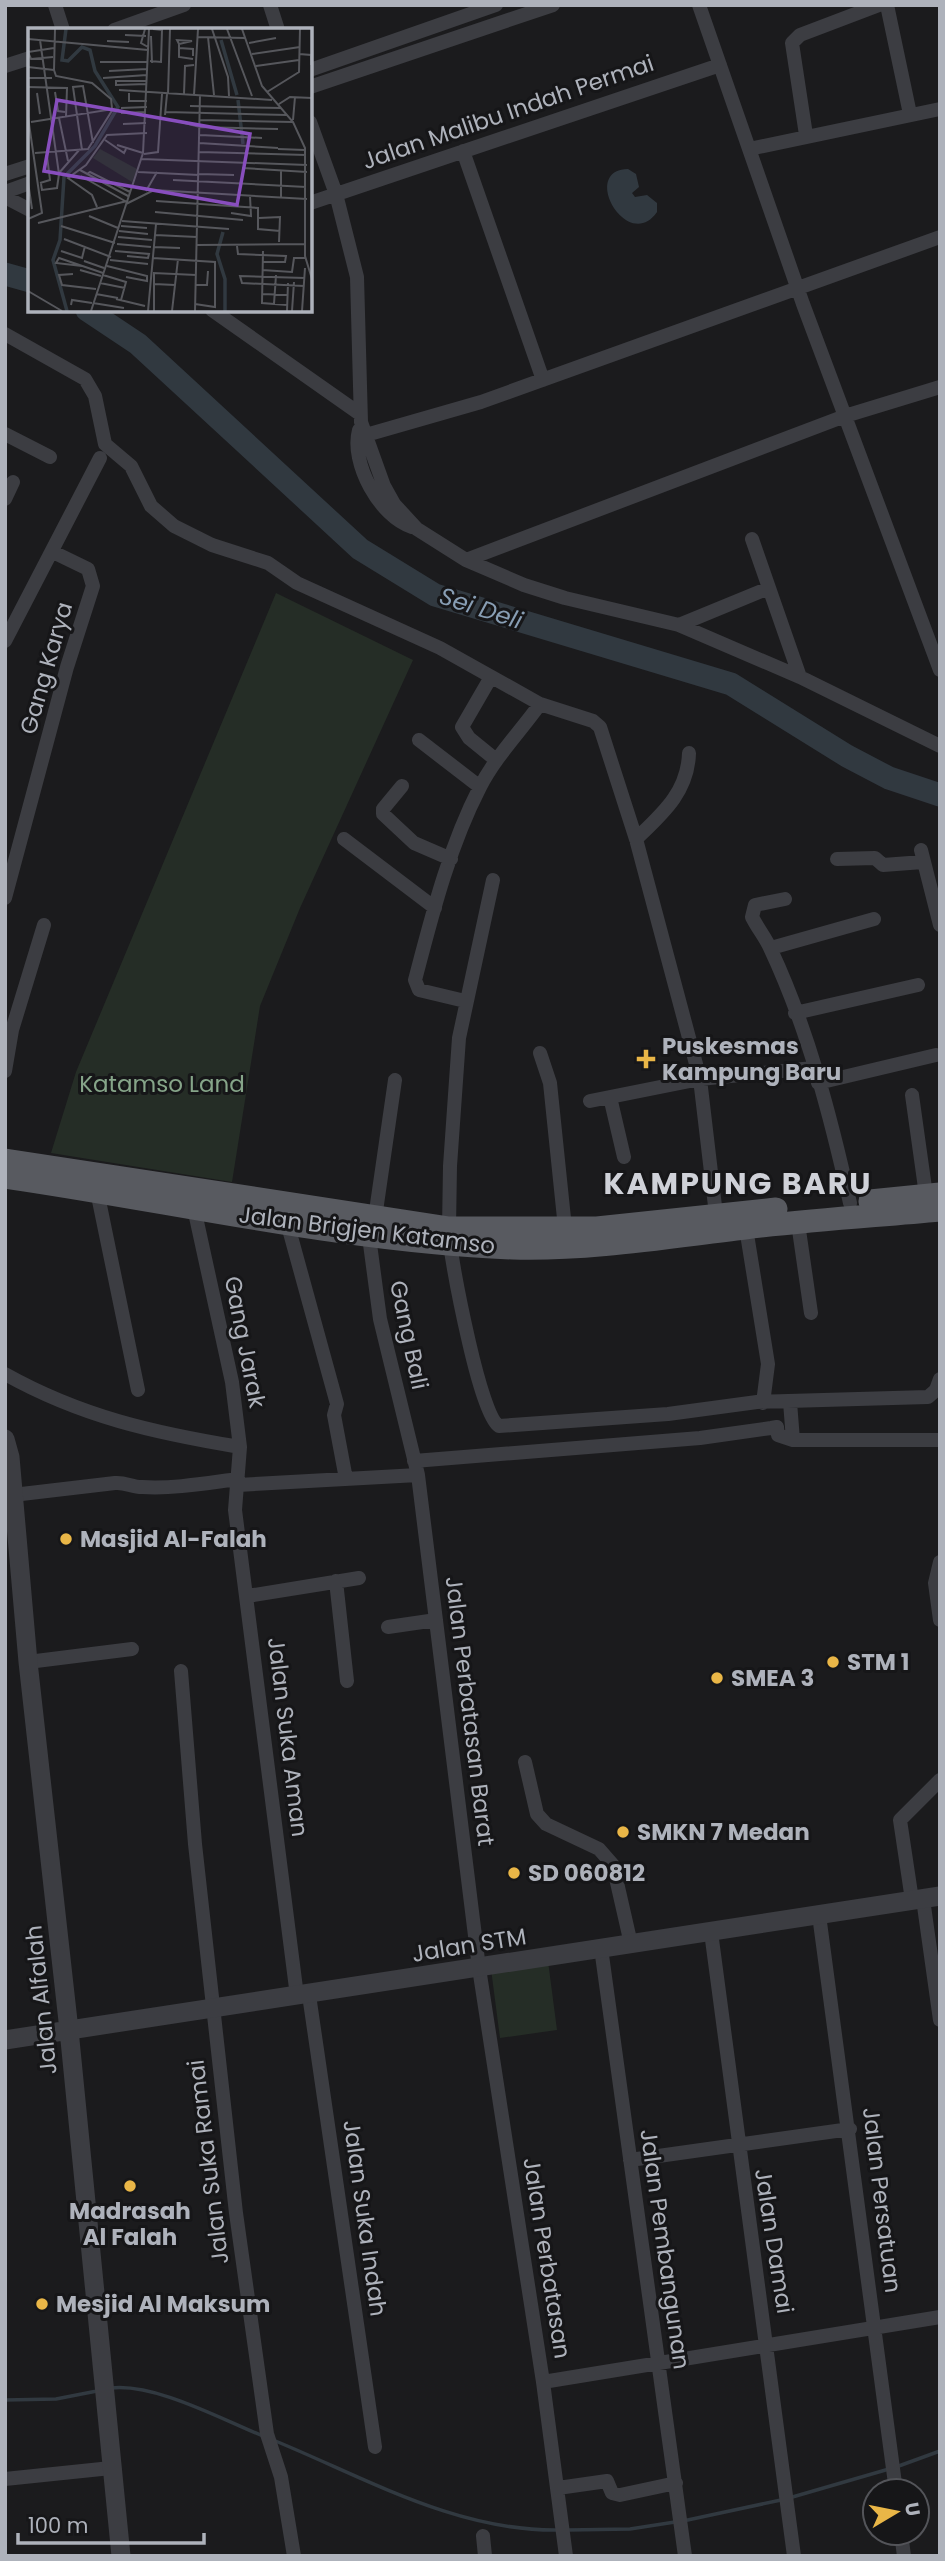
<svg xmlns="http://www.w3.org/2000/svg" width="945" height="2561" font-family="Poppins,sans-serif">
  <style>
    .green { fill: #252d26 }
    .water { fill: #313940 }
    .lines { fill: none; stroke-linecap: round; stroke-linejoin: round }
    .stream { stroke: #313940; stroke-width: 3.5 }
    .river { stroke: #313940; stroke-width: 23 }
    .minor { stroke: #3c3d42; stroke-width: 14 }
    .tertiary { stroke: #3c3d42; stroke-width: 19 }
    .primary { stroke: #585a60; stroke-width: 23 }
    .poi-dot { fill: #e9b647; stroke: #161618; stroke-width: 2.5 }
    .labels { text-anchor: middle; dominant-baseline: central; stroke-width: 6; stroke-linejoin: round; paint-order: stroke }
    .street-label { font-size: 23px; fill: #aeb2bb; stroke: #161618 }
    .poi-label { font-size: 23px; font-weight: bold; fill: #aeb2bb; stroke: #161618; text-anchor: start }
    .park-label { font-size: 23px; fill: #86a589; stroke: #161618 }
    .water-label { font-size: 24px; font-style: italic; fill: #889eb4; stroke: #161618 }
    .district-label { font-size: 30px; font-weight: bold; letter-spacing: 2px; fill: #cfd1d8; stroke: #161618 }
    .inset-river { fill: none; stroke: #313940; stroke-width: 3.5 }
    .inset-road { fill: none; stroke: #56575c; stroke-width: 2 }
    .view { fill: #884ebe; fill-opacity: 0.15; stroke: #884ebe; stroke-width: 3.5 }
    .inset-edge { fill: none; stroke: #aeb2bb; stroke-width: 3.5 }
  </style>
  <rect width="100%" height="100%" fill="#1b1b1d"/>
  <path class="green" d="M276,593L413,660L300,908L260,1006L232,1182L51,1153L76,1072Z
    M548,1961L557,2030L500,2038L491,1969Z"/>
  <path class="water" d="M628,169L636,174L639,187L632,193L635,197L647,195L657,203V212C628,254 579,170 628,169Z"/>
  <g class="lines">
    <path class="stream" d="M111,2388C155,2383 221,2419 263,2436
      M5,2400L56,2399L97,2391
      M273,2440C366,2478 457,2532 560,2530
      M896,2467L940,2451
      M789,2498L889,2469
      M683,2521L781,2500
      M568,2530L630,2529L675,2522"/>
    <path class="river" d="M5,274L30,281
      M87,310L138,344L360,549L435,595L731,684L847,756L889,778L940,795"/>
    <path class="minor" d="M55,5L63,30
      M270,5L278,30
      M699,5L803,304L940,670
      M887,5L910,114
      M114,30L184,5
      M5,66L30,58
      M310,70L496,5
      M310,87L553,5
      M310,122L336,194L357,277L361,422L384,486L394,504L417,529L466,560L524,585L565,598L679,625L800,677L940,746
      M806,135L792,43L800,35L879,5
      M749,149L940,109
      M463,151L543,380
      M5,174L30,166
      M5,192L30,183
      M5,197L30,210
      M310,203L720,65
      M212,310L360,414
      M5,334L85,379L95,396L105,444L131,466L151,506L174,526L212,545L268,563L297,583L440,648L540,704L593,721L600,727L636,839L700,1079L717,1223
      M359,430C350,463 380,517 412,527
      M5,434L50,457
      M359,437L481,402L940,237
      M5,499L13,482
      M752,539L800,677
      M466,560L845,416L940,387
      M679,625L769,588
      M5,641L100,458
      M491,677L462,727L469,738L496,760
      M419,740L480,787
      M402,786L383,809V814L414,843L451,859
      M344,839L435,908
      M636,839C662,814 688,792 689,753
      M921,850L940,925
      M837,859L875,858L883,865L923,862
      M5,898L67,667L93,586L88,569L53,552
      M785,899L755,905L752,917C758,929 766,938 771,950C808,1029 831,1118 850,1203
      M771,948L874,919
      M465,1001L419,990L415,980C432,915 449,847 480,787C496,756 520,732 540,704
      M795,1013L918,985
      M540,1053L550,1083L565,1228
      M5,1071L12,1030L44,925
      M818,1083L936,1055
      M912,1095L926,1195
      M610,1097L624,1157
      M590,1101L700,1079L813,1068
      M97,1191L138,1390
      M194,1208L232,1382L240,1447L235,1510L297,1996
      M375,1218L395,1080
      M287,1222L337,1404L334,1415L346,1479
      M798,1223L811,1313
      M449,1228L450,1166L459,1038L493,880
      M746,1228L768,1364L763,1403
      M368,1229L380,1319L418,1475L479,1968L543,2382L566,2556
      M450,1244C454,1272 480,1416 499,1426L668,1414L757,1402L928,1397L936,1390L940,1379
      M5,1374C82,1417 155,1433 240,1447
      M790,1402L793,1440
      M414,1461L700,1438L771,1428L777,1427L778,1435L793,1440H940
      M238,1485L418,1475
      M13,1495L115,1483C125,1482 132,1487 142,1487C174,1489 207,1483 238,1479
      M940,1562L935,1583L940,1620
      M336,1581L347,1681
      M248,1596L359,1578
      M388,1627L436,1620
      M28,1662L132,1649
      M181,1671L195,1844L236,2213L267,2434L281,2477L294,2556
      M525,1762L537,1814L546,1824L599,1849L613,1865L631,1944
      M923,1899L940,2020
      M912,1900L900,1820L940,1780
      M819,1915L896,2491
      M711,1932L794,2556
      M601,1948L685,2556
      M309,1995L375,2447
      M630,2160L850,2129
      M543,2382L940,2317
      M5,2479L111,2468
      M558,2488L607,2481L612,2493L620,2495L676,2483
      M901,2533L904,2556
      M483,2536L485,2556"/>
    <path class="tertiary" d="M5,1439L10,1457L28,1662L69,2030L121,2556
      M5,2040L940,1896"/>
    <path class="primary" d="M5,1160L449,1228H597L776,1209
      M5,1177C172,1201 345,1242 513,1248C591,1250 668,1237 745,1228C809,1220 875,1216 940,1210
      M870,1201L940,1194"/>
  </g>
  <g class="poi-dot">
    <path d="M642.5 1048.5h7v7h7v7h-7v7h-7v-7h-7v-7h7z"/>
    <circle cx="66" cy="1539" r="7"/>
    <circle cx="833" cy="1662" r="7"/>
    <circle cx="717" cy="1678" r="7"/>
    <circle cx="623" cy="1832" r="7"/>
    <circle cx="514" cy="1873" r="7"/>
    <circle cx="130" cy="2186" r="7"/>
    <circle cx="42" cy="2304" r="7"/>
  </g>
  <g class="labels">
    <g class="street-label">
      <text transform="translate(508 112) rotate(-19)">Jalan Malibu Indah Permai</text>
      <text transform="translate(46 668) rotate(-74)">Gang Karya</text>
      <text transform="translate(367 1230) rotate(7)">Jalan Brigjen Katamso</text>
      <text transform="translate(409 1335) rotate(78)">Gang Bali</text>
      <text transform="translate(245 1342) rotate(79)">Gang Jarak</text>
      <text transform="translate(470 1711) rotate(83)">Jalan Perbatasan Barat</text>
      <text transform="translate(288 1737) rotate(83)">Jalan Suka Aman</text>
      <text transform="translate(469 1945) rotate(-9)">Jalan STM</text>
      <text transform="translate(41 2000) rotate(-96)">Jalan Alfalah</text>
      <text transform="translate(208 2162) rotate(-97)">Jalan Suka Ramai</text>
      <text transform="translate(882 2200) rotate(83)">Jalan Persatuan</text>
      <text transform="translate(365 2218) rotate(82)">Jalan Suka Indah</text>
      <text transform="translate(774 2241) rotate(81)">Jalan Damai</text>
      <text transform="translate(665 2249) rotate(82)">Jalan Pembangunan</text>
      <text transform="translate(547 2258) rotate(81)">Jalan Perbatasan</text>
    </g>
    <g class="poi-label">
      <text x="662" y="1046">Puskesmas<tspan x="662" dy="26">Kampung Baru</tspan></text>
      <text x="80" y="1539">Masjid Al-Falah</text>
      <text x="847" y="1662">STM 1</text>
      <text x="731" y="1678">SMEA 3</text>
      <text x="637" y="1832">SMKN 7 Medan</text>
      <text x="528" y="1873">SD 060812</text>
      <text x="130" y="2211" text-anchor="middle">Madrasah<tspan x="130" dy="26">Al Falah</tspan></text>
      <text x="56" y="2304">Mesjid Al Maksum</text>
    </g>
    <g class="park-label">
      <text x="162" y="1084">Katamso Land</text>
    </g>
    <g class="water-label">
      <text transform="translate(481 608) rotate(18)">Sei Deli</text>
    </g>
    <g class="district-label">
      <text x="738" y="1183">KAMPUNG BARU</text>
    </g>
  </g>
  <g transform="translate(28 28)">
    <rect width="284" height="284" fill="#1b1b1d"/>
    <path d="M72,121L109,141L104,154L65,130Z" fill="#252d26"/>
    <path class="inset-river" d="M38,1L34,32L40,33L54,19L62,22L67,43L90,79L67,118L36,149L32,212L25,232L39,283M193,12L209,67M210,72L215,116M195,204L189,226L197,251V283"/>
    <path class="inset-road" d="M117,1L113,15L120,19M184,1L200,49L201,68M199,1L224,68M214,1L234,58L265,94L277,120V228L284,251M97,7L118,8M123,8L124,35M169,9L217,10M180,9L186,67M0,11L120,22M12,12L31,146L29,160L14,162L13,156M79,13L101,14M221,15L248,10M151,16L149,12L164,13L151,16V29L165,31M151,20L165,21V28M224,26L272,19M271,26L283,27V37M25,29L3,31L0,24L26,20M122,33L133,34L134,2L125,1M72,34H119M228,38L271,32M0,39L26,42M26,42L28,48L64,55L83,71L84,80M26,42L27,1M81,43L119,41M0,50H24M75,50L119,47M87,53H119M88,53V57L119,56M0,59L39,60L38,88M91,62L244,72M27,64L30,83L37,84M239,64L271,44L272,1M9,65L12,86M101,65V73H119M140,66L142,1M156,66L157,38L166,37M166,67L170,1M251,76L262,69L284,70M162,78L253,80M93,80L119,79M138,84L259,87M93,85L117,84M137,87L139,66M0,89L14,185L0,191M31,90L40,133M145,92L172,99M172,92L265,94M265,92L267,69M3,94L85,81L60,121L7,125M95,96L118,95M172,99L250,101M172,107L234,110M77,112L96,125L98,121M171,115L250,120M89,117L115,125M250,121L277,122M54,122L45,59L55,58L65,115M171,124L278,127M116,126L130,124L134,66M113,131L279,137M214,140L279,144M52,142L100,168M110,144L171,147M31,145L52,121M59,146L62,144L102,164M171,146L206,147M53,148L97,173M145,152L278,159M0,154L4,181M12,155L22,152L19,128M118,163L129,144M253,170V143M128,173L230,180V201L252,203M98,176L126,162L279,171M69,179L64,167L40,150L58,137L79,107L119,105M127,184L215,192M203,185L223,188L222,168M61,188L90,200M231,190L252,189L251,214M94,193L201,201M10,195L99,173M33,198L87,215M93,198L119,200M91,203L120,206M127,207L169,209M90,209L124,212M36,211L83,229M89,216L123,219M169,217L277,216M209,218L210,226L258,228L257,234H234M126,219L152,220M33,223L54,230L57,218M87,223L121,226L120,230L99,228M235,223L234,275L259,277M125,230L187,234V279L167,276M82,232L120,236M56,233L76,240M54,238L28,235L31,230L75,245M79,238L119,248V253L98,249M52,242L73,248M234,242L264,244L266,230H277M45,246L31,247L34,257L68,261M75,247L98,254L93,272M72,255L97,260M126,256L147,257M168,257H179L180,243M276,258L214,255L212,248L277,250M0,263L34,283M68,266L90,270M234,266L260,267M88,271L117,278M65,275L96,280M246,276L248,247M43,277L44,272L64,275M63,283L115,125L121,1M120,283L128,196M126,283V245L168,247M144,283L150,231M167,283L172,67M259,283L260,255M264,283L266,254M274,283L277,240"/>
    <path class="view" d="M29,72L222,106L209,177L16,143Z"/>
    <rect width="284" height="284" class="inset-edge"/>
  </g>
  <rect width="945" height="2561" fill="none" stroke="#aeb2bb" stroke-width="14"/>
  <g transform="translate(896 2512) rotate(80)"><circle r="33" fill="#161618" stroke="#535459" stroke-width="2"/>
  <path d="M0-5L12 26L0 18L-12 26Z" fill="#e9b647"/>
  <text y="-10" font-size="19" font-weight="bold" text-anchor="middle" fill="#aeb2bb">U</text>
  </g>
  <path d="M18 2533v10h186v-10" fill="none" stroke="#aeb2bb" stroke-width="3.5"/>
  <text x="28" y="2533" font-size="21" fill="#aeb2bb" stroke="#161618" stroke-width="5" paint-order="stroke">100 m</text>
</svg>
